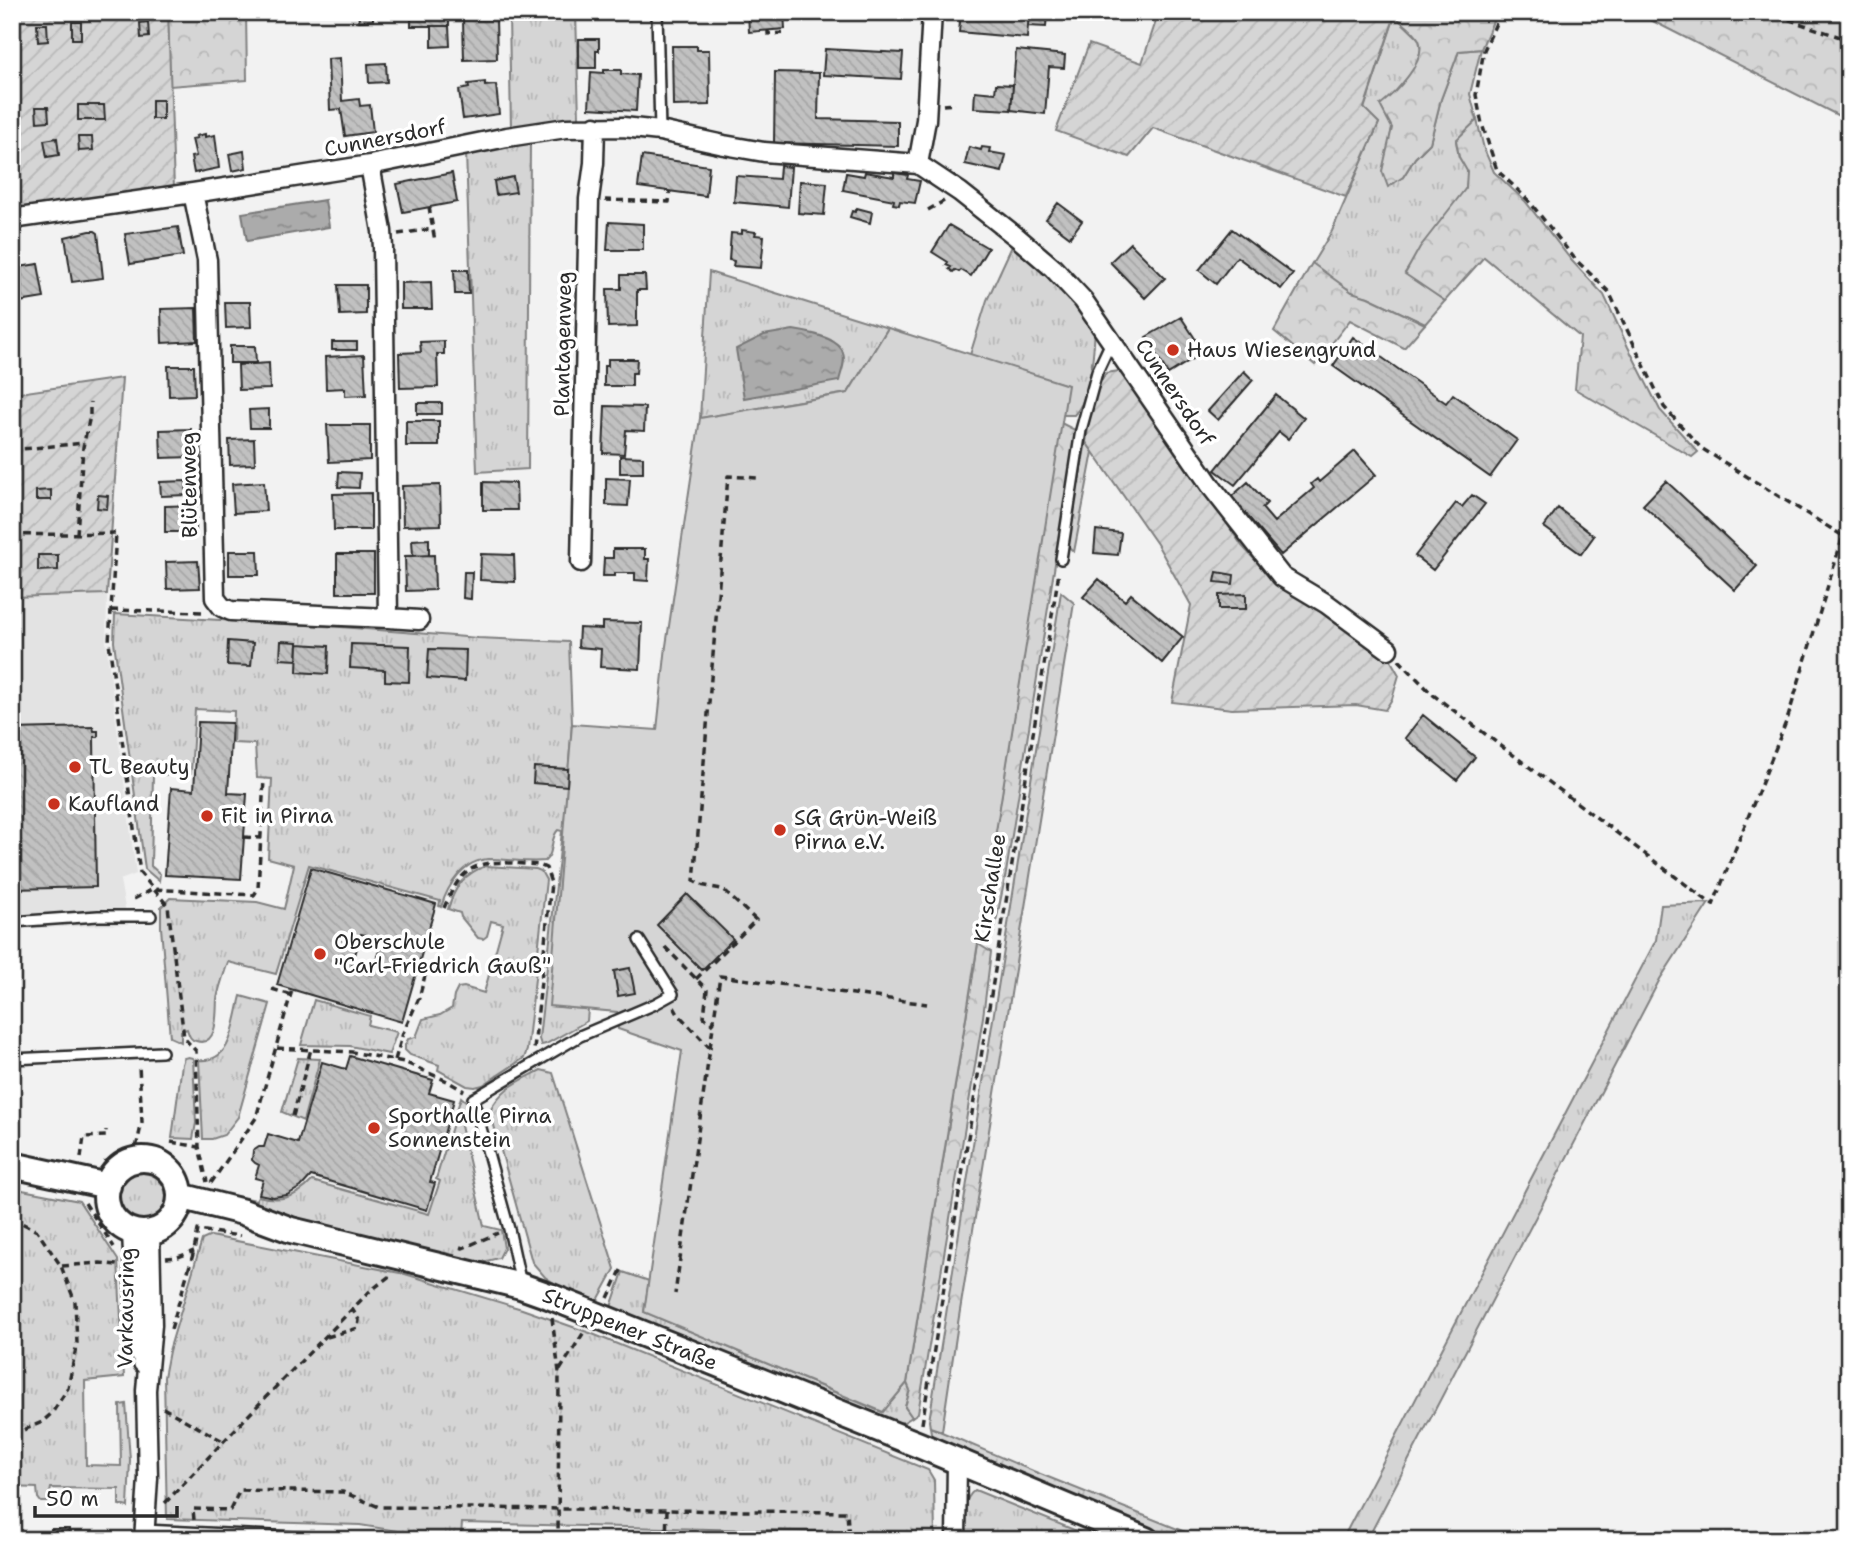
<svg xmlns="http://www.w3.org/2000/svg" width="1861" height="1552" font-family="'Shantell Sans',sans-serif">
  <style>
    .built { fill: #e3e3e3 }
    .grass { fill: url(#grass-tufts); stroke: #808080; stroke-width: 2 }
    .forest { fill: url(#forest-crowns); stroke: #808080; stroke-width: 2 }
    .garden { fill: url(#garden-furrows); stroke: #808080; stroke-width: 2 }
    .pitch { fill: #d5d5d5; stroke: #808080; stroke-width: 2 }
    .water { fill: url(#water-ripples); stroke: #787878; stroke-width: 2 }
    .building { fill: url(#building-back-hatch); stroke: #2b2b2b; stroke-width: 2; fill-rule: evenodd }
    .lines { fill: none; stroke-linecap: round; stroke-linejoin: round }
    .service-casing { stroke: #2b2b2b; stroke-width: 14 }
    .minor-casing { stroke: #2b2b2b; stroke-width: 23 }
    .secondary-casing { stroke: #2b2b2b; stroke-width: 30 }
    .path { stroke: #2b2b2b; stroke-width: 3.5; stroke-dasharray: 7 5; stroke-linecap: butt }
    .service { stroke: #fff; stroke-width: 9 }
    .minor { stroke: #fff; stroke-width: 18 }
    .secondary { stroke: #fff; stroke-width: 24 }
    .poi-dot { fill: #c8321e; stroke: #fff; stroke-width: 2.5 }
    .labels { text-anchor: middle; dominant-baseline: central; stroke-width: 7; stroke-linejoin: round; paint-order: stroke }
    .street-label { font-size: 21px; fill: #2b2b2b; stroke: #fff }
    .poi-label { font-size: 21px; fill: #2b2b2b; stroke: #fff; text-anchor: start }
  </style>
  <defs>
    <pattern id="grass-tufts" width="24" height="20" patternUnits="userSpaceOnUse" patternTransform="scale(1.75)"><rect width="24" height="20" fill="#d5d5d5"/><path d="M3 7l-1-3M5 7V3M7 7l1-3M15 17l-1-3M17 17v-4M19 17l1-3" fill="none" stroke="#b7b7b7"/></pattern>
    <pattern id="forest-crowns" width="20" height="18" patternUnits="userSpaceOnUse" patternTransform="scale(1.75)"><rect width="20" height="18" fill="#d5d5d5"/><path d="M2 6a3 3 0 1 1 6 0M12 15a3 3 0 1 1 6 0" fill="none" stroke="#b7b7b7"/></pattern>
    <pattern id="garden-furrows" width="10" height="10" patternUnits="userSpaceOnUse" patternTransform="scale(1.75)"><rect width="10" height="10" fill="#d5d5d5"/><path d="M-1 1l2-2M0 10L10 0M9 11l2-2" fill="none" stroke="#b7b7b7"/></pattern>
    <pattern id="water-ripples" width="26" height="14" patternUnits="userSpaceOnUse" patternTransform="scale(1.75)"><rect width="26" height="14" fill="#ababab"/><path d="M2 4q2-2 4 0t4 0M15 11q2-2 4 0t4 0" fill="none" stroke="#8b8b8b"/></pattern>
    <pattern id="building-back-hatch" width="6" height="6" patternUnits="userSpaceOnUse" patternTransform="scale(1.75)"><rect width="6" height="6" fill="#c1c1c1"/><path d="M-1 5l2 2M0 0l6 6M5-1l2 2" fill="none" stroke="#a6a6a6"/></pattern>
  </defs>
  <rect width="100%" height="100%" fill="#f2f2f2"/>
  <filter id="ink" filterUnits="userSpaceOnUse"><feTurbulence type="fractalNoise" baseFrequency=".0143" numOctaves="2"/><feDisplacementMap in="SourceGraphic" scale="14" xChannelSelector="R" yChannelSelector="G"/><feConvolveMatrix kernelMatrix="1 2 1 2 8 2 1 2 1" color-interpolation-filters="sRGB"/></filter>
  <g filter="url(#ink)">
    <path class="built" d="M107,594L106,642L136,874L120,880L128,924L17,929L16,889H12V597Z"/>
    <path class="grass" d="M553,12H576L579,119L511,128L509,15Z
      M1395,16L1419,39L1421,50L1414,69L1394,94L1392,128L1388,149L1403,177L1415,158L1430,143L1441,99L1459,51L1481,49L1470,94L1477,120L1456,141L1459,157L1468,171L1466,188L1405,273L1445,301L1425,324L1368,297L1352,293L1312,264L1332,231L1379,123L1364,109Z
      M530,141L528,469L477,472L466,152Z
      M1012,246C1042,271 1070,296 1095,327C1094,350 1091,399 1074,415H1063L1067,385L970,355L987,300Z
      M709,272L888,328L848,393L700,418Z
      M1086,442L1093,452L1074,552L1067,545Z
      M115,614L341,627L478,638L569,642L572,724L550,1006L588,1009L587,1021L546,1044L541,1045L539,1039L562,831L558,830C549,839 555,853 545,861C526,863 508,859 489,859C463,860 448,885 441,907L439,906L440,901L309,865L276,974L228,962C224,974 219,987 217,999C216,1011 219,1048 196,1041C190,1040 189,1035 187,1029L181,1031V1042L170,1037L161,927V907L170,898L257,902L284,909L294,865L268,858L272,779L257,778L255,744L233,743L234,711L195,709L191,774L153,775L151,866L160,874L159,881L145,869L114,642Z
      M486,866L536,869L541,871L546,880L527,1050L524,1058L483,1085L475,1087L467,1086L438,1070L439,1065L410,1055L405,1050V1045L408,1039L416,1037L423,1019L440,1015L452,1008L454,996L458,988L464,987L484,993L503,924L491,921L487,936L483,939L478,938L461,917L460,913L448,909C454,888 464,873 486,866Z
      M1709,903L1660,979L1367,1540H1342L1656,940L1661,905Z
      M241,996L270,1004L238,1117L224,1135L212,1139H203L199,1060C233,1063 234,1021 241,996Z
      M314,1000L370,1016L368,1025L397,1032L389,1054L350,1046L301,1045Z
      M188,1057L193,1058L196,1123L193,1139L172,1138L182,1064L184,1058Z
      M298,1058L320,1059L303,1121L282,1112Z
      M541,1070L553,1073L615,1269L597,1302L557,1285L545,1277L532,1262L490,1111C502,1087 518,1082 541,1070Z
      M461,1097L468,1103L474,1121L459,1117L484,1226L501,1230L504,1248L499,1258L478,1263L463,1260L211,1198L216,1192L256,1200L258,1196C280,1202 296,1198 312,1181L429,1214L440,1181L436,1179Z
      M118 1197a24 24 0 1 1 48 0a24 24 0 1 1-48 0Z
      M12,1188L79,1201L118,1260L124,1377L85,1381L86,1465L121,1466L120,1405L126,1404L130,1460L128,1507L119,1505V1489L51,1488L48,1502H41L38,1498L37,1488L12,1487Z
      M211,1236L405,1274L522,1309L590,1333L928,1470L934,1480L935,1540H876L875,1534L840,1532L462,1523L461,1536L422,1535L360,1525L167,1519L164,1377L169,1351L202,1240Z
      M623,1272L649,1281L644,1312L882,1412L907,1383L910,1390L905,1407L912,1417L904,1422L889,1424L611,1307Z
      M930,1427L1033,1471L1205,1540H1169L932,1438Z
      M975,1490L1099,1540H965C965,1523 960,1501 975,1490Z"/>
    <path class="forest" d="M168,12H246L247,80L170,86Z
      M1396,12H1497L1481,49L1459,51L1441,99L1430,143L1415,158L1403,177L1388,187L1382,171L1392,128L1380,105C1394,94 1428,61 1419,40C1415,31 1402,23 1395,16Z
      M1635,12H1849V121Z
      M1477,120L1484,149L1494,172L1525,201L1572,261L1604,295L1628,347L1660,410L1698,452L1692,457L1575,389L1580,337L1484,257L1445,301L1405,274L1420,247L1466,188L1467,171L1459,157L1456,140Z
      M1312,263L1352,292L1368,297L1425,324L1404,348L1350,320L1315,365L1274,331Z
      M1061,423L1075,430L1074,444L1006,873L994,932L980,930Z
      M1061,592L1074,603L958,1323L942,1431L930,1427L929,1421Z
      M978,944L991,952L983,1017L918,1413L912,1417L905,1407L910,1390L907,1383Z"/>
    <path class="garden" d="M12,12H168L174,189L12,211Z
      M1159,12H1396L1364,108L1379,123L1346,197L1153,128L1129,157L1056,131L1089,44L1142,63Z
      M1119,371L1131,381L1242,546L1276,583L1316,605L1387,654L1399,675L1392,699L1385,710L1356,705L1232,709L1172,702L1191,605L1157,544L1086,442C1090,418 1091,393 1106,373Z
      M122,378L107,594L12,597V394Z"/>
    <path class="pitch" d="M888,328L1068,385L907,1383L883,1412L644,1312L682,1051L618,1029L617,1012L549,1006L572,724L657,730L666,646L700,418L848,393Z"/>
    <path class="water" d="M325,200L329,227L247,241L242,213Z
      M793,330C806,332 839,337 843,353C846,362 841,372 839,381L744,398L736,349L764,335Z"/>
    <path class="building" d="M358,12H373V20L359,21Z
      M411,12H449V26H411Z
      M748,12H784L785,29L749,32Z
      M961,12H1029L1027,38L959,32Z
      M1029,12H1047L1046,27L1028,26Z
      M496,19L497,59L464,60L463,20Z
      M72,22H81V39H72Z
      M148,22L149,37L141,38L140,23Z
      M37,24H47L48,41L38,42Z
      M432,26H449L450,46L432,47Z
      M579,39H599V51H596V68H579Z
      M672,46H697V50H709L710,105L673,106Z
      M825,49L903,53L901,79L823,75Z
      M1016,50L1065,55L1064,68L1049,67L1045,114L1011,110Z
      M340,58L342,101L359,99L360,106L370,105L373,132L345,136L341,109L330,110L328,59Z
      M386,63L387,82L369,83L368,64Z
      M604,70H621V74L638,75L636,111L589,108L591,72L604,73Z
      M775,72L819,73L818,119L898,121V146L774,143Z
      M485,82V86L496,85L499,114L463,119L459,90L469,88L468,84Z
      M996,84L1013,85L1011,110L974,108L975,91L995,93Z
      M152,100H163V119H152Z
      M78,105H104L105,120H78Z
      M36,107H48L49,121L37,122Z
      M205,134V137L215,135L219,168L194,173L191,157L196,156L192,139L197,138L196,136Z
      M78,137H92L93,150L79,151Z
      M57,138L59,155L47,157L44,140Z
      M969,147L981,150L982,147L990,148L989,152L1006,155L1002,172L965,164Z
      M244,151L246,168L232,171L229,154Z
      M642,156L709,166L706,196L638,187Z
      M780,166L791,167L788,207L734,202L736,176L779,179Z
      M865,172L894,177V173L908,175L907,179L920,181L915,203L900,201L899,205L893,204L894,200L843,190L846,173L864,176Z
      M452,173L457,202L403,212L397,184Z
      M513,177L516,192L496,195L494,181Z
      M800,181L827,183L824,215L798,213Z
      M1058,203L1082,221L1070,237L1046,219Z
      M857,208L872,212L870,223L850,217L852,211L855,212Z
      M609,222L643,224V250H607Z
      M949,225L988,248L971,276L961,270L959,272L955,270L953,272L949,269L951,267L946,265L948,262L932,252Z
      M178,227L183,256L130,264L125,234Z
      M1232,229L1293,274L1281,289L1237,257L1216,284L1199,270Z
      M742,230L756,232L755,235L764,236L761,268L733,266L734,261L729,260L731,233L742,234Z
      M90,231H95L98,233L103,278L72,282L65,237Z
      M1130,243L1165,278L1145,298L1110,262Z
      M38,264L44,298L19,302L13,268Z
      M454,270H468L469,294H455Z
      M621,275H645L646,290H637V326L608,327L607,289H621Z
      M431,282L432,309H401V283Z
      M338,285H366V314L340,315Z
      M225,302H250L251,327L226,328Z
      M196,308L197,341L162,343L161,309Z
      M1181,317L1196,340L1189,343L1197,356L1168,374L1146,337Z
      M1353,337L1446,403L1453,394L1517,440L1490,477L1333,366Z
      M444,341V354H437L438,387L400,388L399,353L421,352L420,342Z
      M332,342H357V350H332Z
      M230,346H255L256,363H230Z
      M364,355L366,395L345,396V388L326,389L325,357Z
      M608,359H637L636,373H632V386H604V366H608Z
      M269,363L270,389L239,390L238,365Z
      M168,366H194L195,395L169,396Z
      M1244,371L1253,380L1218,420L1208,411Z
      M1276,395L1304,418L1288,439L1279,432L1235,485L1215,470Z
      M417,403H442V414H417Z
      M605,406L645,407L644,431L626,430L624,454L603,453Z
      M269,409V428H250L249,410Z
      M406,421H439V446H406Z
      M327,425H370V460L329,462Z
      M191,429L192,457L161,458L160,430Z
      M254,439L255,464L230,465L229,440Z
      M1355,451L1376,475L1281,555L1231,497L1248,482L1267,503L1262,508L1274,522L1314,488L1311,484L1317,479L1319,482Z
      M620,456L643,457V473H620Z
      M339,472L360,473L359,488L338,487Z
      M606,478L630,479L628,506L606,505Z
      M186,481L187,495L161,496L160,482Z
      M1666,481L1757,566L1735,590L1643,505Z
      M264,482L266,511L234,513L232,484Z
      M483,482L516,483L517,510H483Z
      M440,485L441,525L403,526L402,486Z
      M51,490V500H36V491Z
      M371,493V530H334L333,494Z
      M98,495L108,496L107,509L97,508Z
      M1472,495L1485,504L1433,570L1415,556L1456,503L1462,507Z
      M196,505V532H165V506Z
      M1558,508L1594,536L1581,554L1544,527Z
      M1096,530L1121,533L1118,555L1094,553Z
      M429,539V555L413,556L412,540Z
      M613,549H645V559H649L648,581L635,580V573H615V576H603L604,558H613Z
      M229,551H258L259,575H229Z
      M337,554H374V593H337Z
      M481,554L514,555L515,582L480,580Z
      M38,555H58V570L38,571Z
      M434,555L435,590L406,591L405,556Z
      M198,561L200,588L167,589L166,562Z
      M464,572H472L471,599L463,598Z
      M1217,572L1234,575L1233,584L1215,582Z
      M1099,579L1125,601L1131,594L1183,637L1162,663L1083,597Z
      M1246,594V609H1219V595Z
      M602,622L642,623L640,669L600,667L601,649L578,647L579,628L602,629Z
      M228,641L253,643L251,666L227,665Z
      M281,641L298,642L297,660L280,659Z
      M298,644L329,646L328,674L297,672Z
      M351,644L410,646L409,682L385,681V670L350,668Z
      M429,649L466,650L465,681L427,678Z
      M1423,715L1475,757L1457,780L1405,738Z
      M198,722L232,723L228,793L247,794L241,879L165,875L171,788L194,790Z
      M93,727L94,731H98V737H94L96,887L12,889V729Z
      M534,767L568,769L567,786L533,783Z
      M311,868L436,904L402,1022L277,985ZM361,934L382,939L372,975L351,969Z
      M687,894L733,939L702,970L657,925Z
      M630,968L635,993L618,996L614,971Z
      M350,1056L433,1080L429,1093L454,1100L430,1182L435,1183L427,1210L311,1176L301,1187L287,1195L273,1197L259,1194L263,1180L255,1178L259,1165L255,1163L252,1160L253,1151L259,1147H264L268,1134L298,1143L322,1062L346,1069Z
      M51,1529H69V1540H51Z"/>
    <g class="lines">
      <g class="service-casing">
        <path id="service" d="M657,12L660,131
          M1061,559L1081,430L1097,372L1111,342
          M12,922L98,916H151
          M12,1059L162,1052
          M521,1284L509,1229L473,1099L580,1036L655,1004L673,994L639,940
          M144,1530L357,1540"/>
      </g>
      <g class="minor-casing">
        <path id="minor" d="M918,164L926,120L932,12
          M193,193L207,260L215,598L222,607L231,611L388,618L383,248L382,231L370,165
          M12,219L193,193L370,165L507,137L566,128L623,127L660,131L724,145L764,152L918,164L960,192L1018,238L1053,268L1083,300L1213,489L1282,577L1327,604L1388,649
          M581,562L589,199L594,163L595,126
          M388,618L419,620
          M132,1231L136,1325L143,1363
          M144,1540L148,1478L146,1390L152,1325L150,1232
          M956,1540L957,1462"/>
      </g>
      <g class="secondary-casing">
        <path id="secondary" d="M106 1196a37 37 0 1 1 74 0a37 37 0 1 1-74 0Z
          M12,1165L108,1186
          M180,1196L243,1212L291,1230L521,1286L549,1296L919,1445L1146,1540"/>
      </g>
      <path class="path" d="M1766,12L1849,40
        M768,30V34L787,33
        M943,105L955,104
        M605,200L669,202L670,192
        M429,207L435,241
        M928,210L944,201
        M398,234L433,229
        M12,450L84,443
        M77,534L83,447L90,416V402
        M12,535L116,533L109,642L140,873L168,906L184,1038L196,1051L199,1147
        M111,610L204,612
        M1399,660L1432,694L1713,905L1788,717L1843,536L1701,448L1664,407L1609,292L1575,259L1528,200L1497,170L1482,124L1476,95L1484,50L1501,12
        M244,837L262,838
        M134,899L152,889L254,895L258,889L264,779
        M444,908C466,853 489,862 539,865L546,868L551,883L534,1050
        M665,947L707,990L704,1017L713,1025
        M696,979L756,920L722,889L700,885L694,881L728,476L758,478
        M272,989L291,995
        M674,1007L678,1014L710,1048L675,1294
        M277,1048L352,1052L404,1062L447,1081L464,1091
        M710,1048L720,976L927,1004
        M395,1060L403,1033L419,998L426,972L417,968
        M293,1116L311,1049
        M171,1142L199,1147L207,1182
        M81,1158L84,1137L106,1136V1130
        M104,1162L116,1159L136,1148L142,1122L139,1066
        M211,1183L256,1118L292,990
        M85,1203L114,1247
        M12,1218L37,1231L61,1266L75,1302L77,1343L68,1388L52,1413L42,1422L12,1435
        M460,1247L463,1248L498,1233
        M166,1258L178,1257L194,1251
        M62,1266L100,1263L117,1265
        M608,1298L623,1266
        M552,1318L559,1372L558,1540
        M171,1329L194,1251L198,1230L240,1236
        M327,1337L358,1328L359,1320L352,1309
        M560,1370L584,1332
        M163,1408L223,1441
        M922,1424L1059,572
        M165,1503L262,1401L369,1292L391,1275
        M194,1520L193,1509L230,1510L240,1490L343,1492L379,1507L847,1512L849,1540
        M666,1540L667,1510"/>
      <use href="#service" class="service"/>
      <use href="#minor" class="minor"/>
      <use href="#secondary" class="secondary"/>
    </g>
  </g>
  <g class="poi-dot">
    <circle cx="1173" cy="350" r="7"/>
    <circle cx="75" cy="767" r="7"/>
    <circle cx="54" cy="804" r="7"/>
    <circle cx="207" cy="816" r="7"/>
    <circle cx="780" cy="830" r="7"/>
    <circle cx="320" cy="954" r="7"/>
    <circle cx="374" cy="1128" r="7"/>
  </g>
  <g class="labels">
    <g class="street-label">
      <text transform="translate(385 138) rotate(-11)">Cunnersdorf</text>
      <text transform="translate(563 344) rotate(-89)">Plantagenweg</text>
      <text transform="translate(1175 392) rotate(56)">Cunnersdorf</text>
      <text transform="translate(189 485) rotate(-91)">Blütenweg</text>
      <text transform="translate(990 888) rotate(-81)">Kirschallee</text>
      <text transform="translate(126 1308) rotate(-89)">Varkausring</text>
      <text transform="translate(630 1329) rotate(22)">Struppener Straße</text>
    </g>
    <g class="poi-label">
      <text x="1187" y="350">Haus Wiesengrund</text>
      <text x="89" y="767">TL Beauty</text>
      <text x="68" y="804">Kaufland</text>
      <text x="221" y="816">Fit in Pirna</text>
      <text x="794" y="818">SG Grün-Weiß<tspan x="794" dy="24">Pirna e.V.</tspan></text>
      <text x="334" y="942">Oberschule<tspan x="334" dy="24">"Carl-Friedrich Gauß"</tspan></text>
      <text x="388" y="1116">Sporthalle Pirna<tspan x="388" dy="24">Sonnenstein</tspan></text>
    </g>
  </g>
  <rect width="1861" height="1552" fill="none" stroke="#fff" stroke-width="42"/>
  <rect x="21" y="21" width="1819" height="1510" fill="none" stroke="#2b2b2b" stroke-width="2.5" filter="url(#ink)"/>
  <path d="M35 1506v10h142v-10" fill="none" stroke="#2b2b2b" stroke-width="3.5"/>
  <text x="46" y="1506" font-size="21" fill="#2b2b2b" stroke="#ffffff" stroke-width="5" paint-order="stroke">50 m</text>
</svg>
